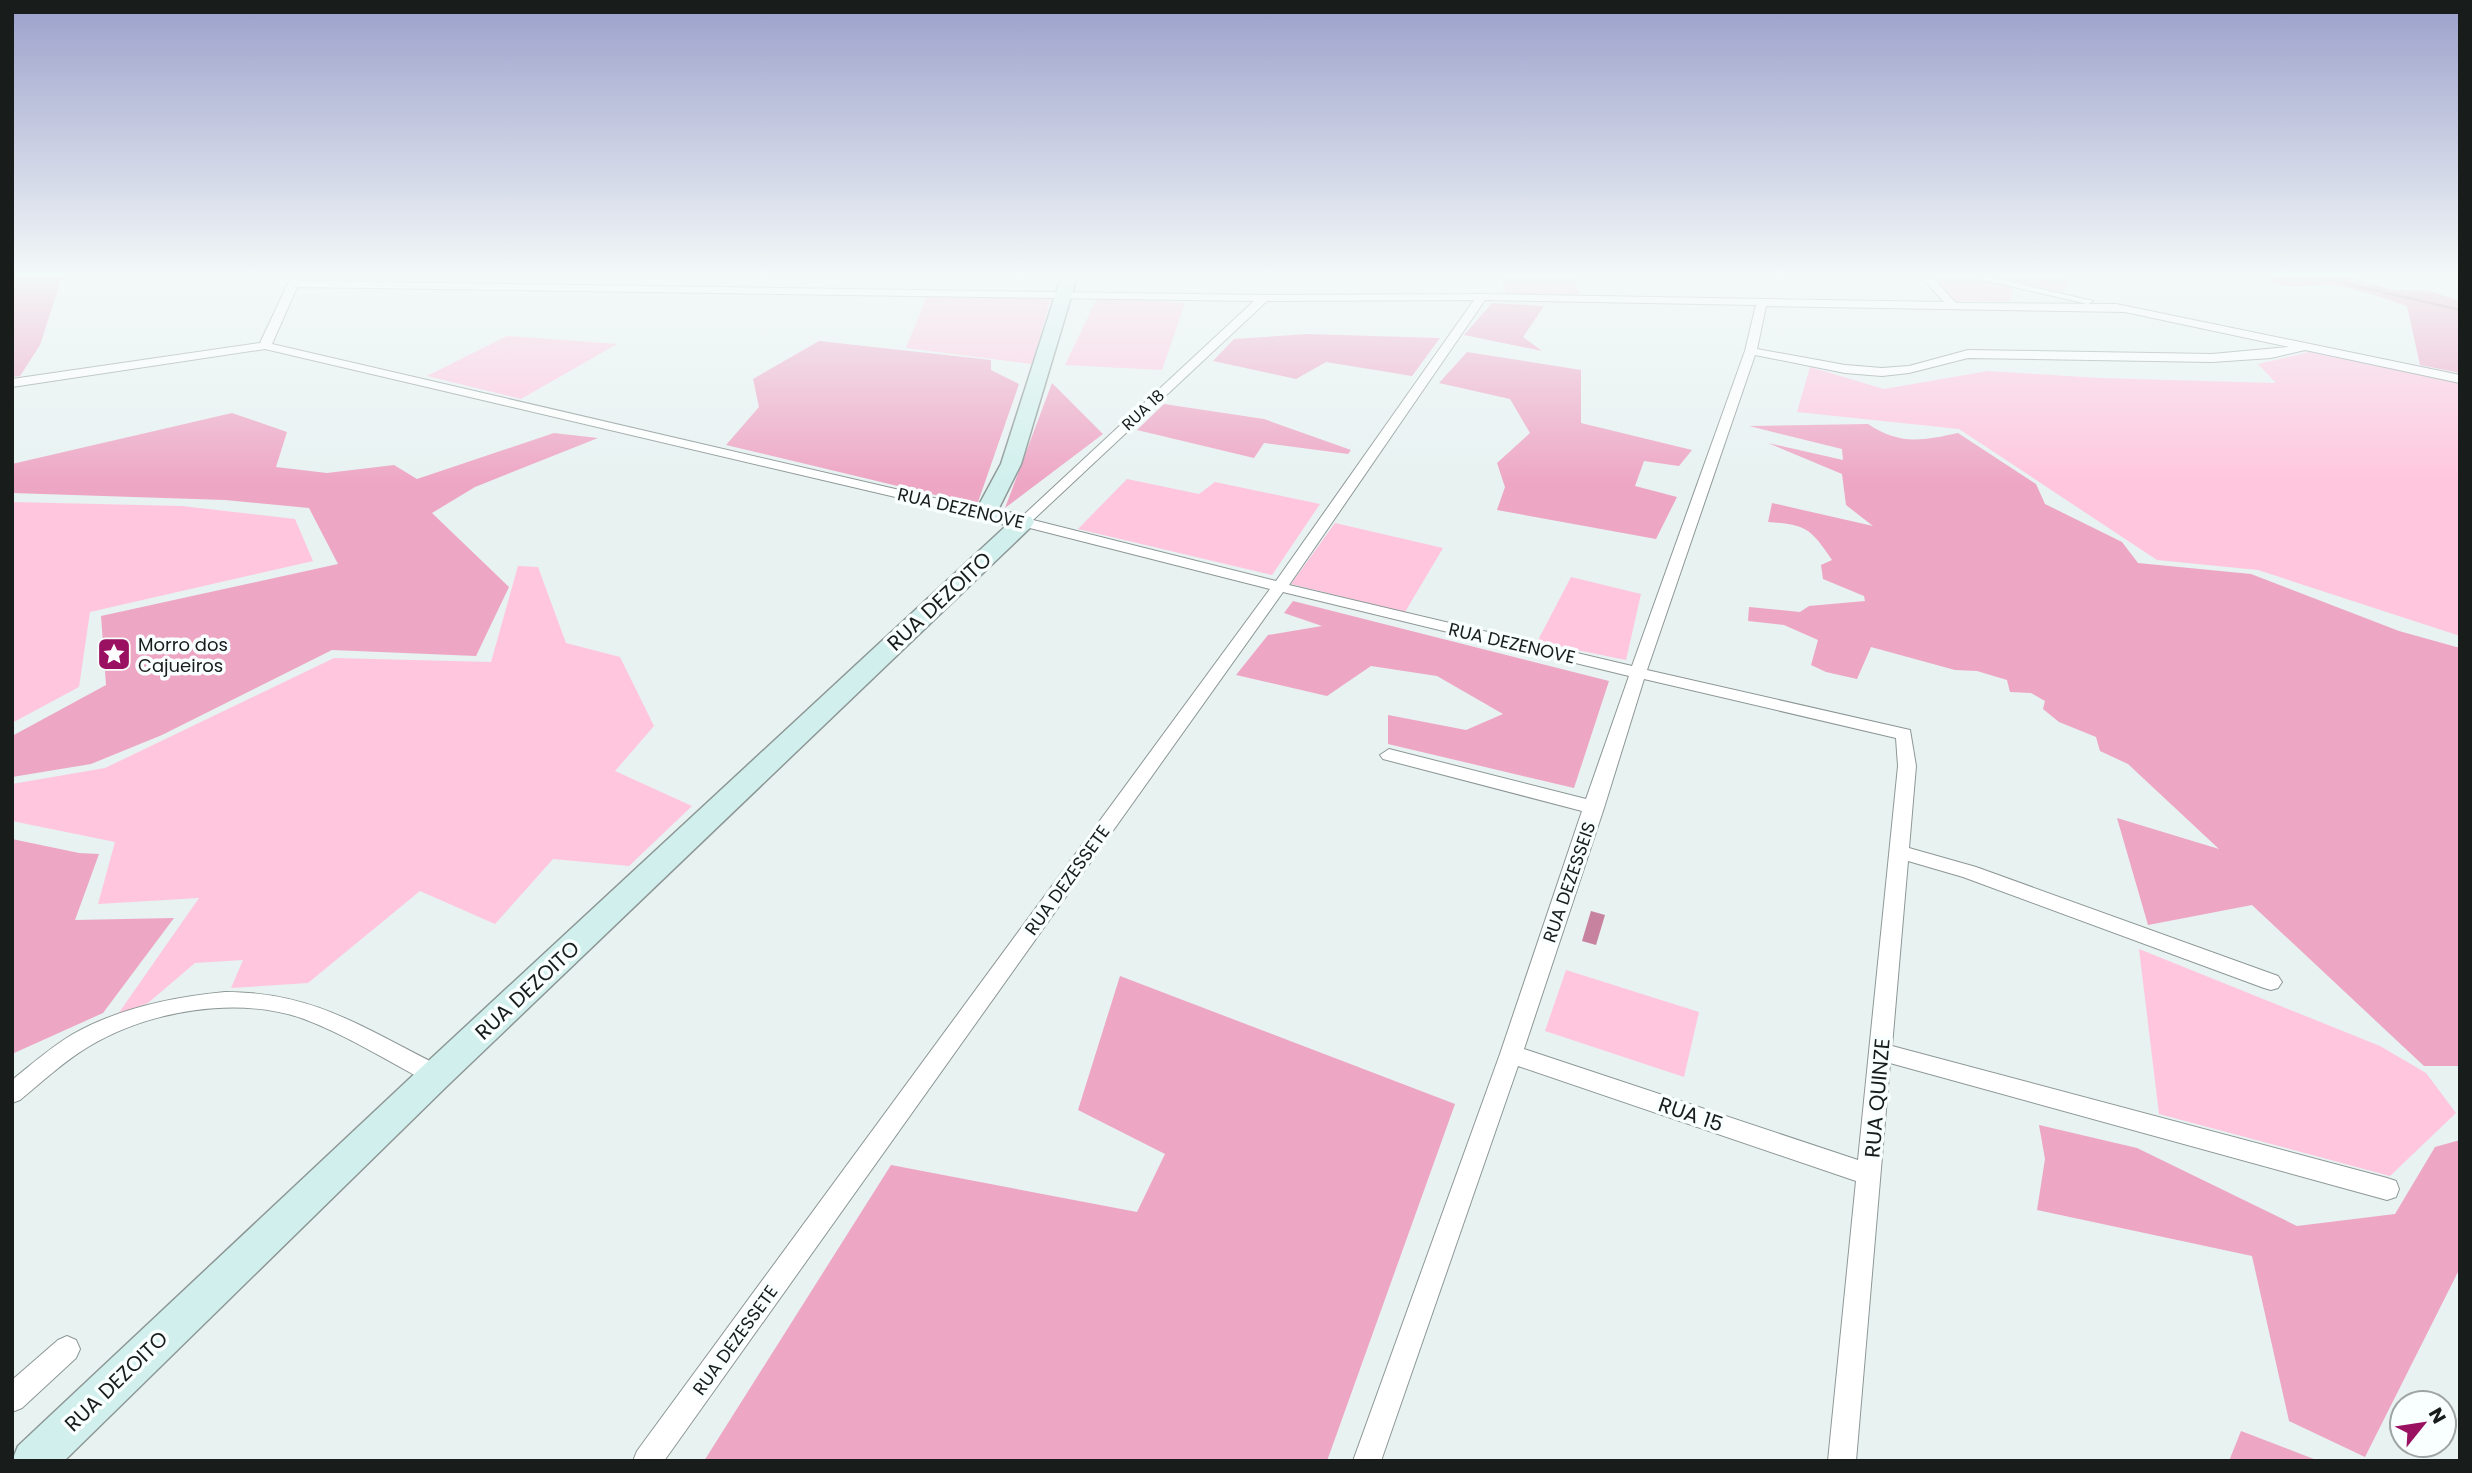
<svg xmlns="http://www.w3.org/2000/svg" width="2472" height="1473" font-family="Poppins,sans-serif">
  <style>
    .green { fill: #ffc6de }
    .forest { fill: #eea6c5 }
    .water { fill: #c782a0 }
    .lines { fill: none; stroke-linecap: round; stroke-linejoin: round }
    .stream { stroke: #c782a0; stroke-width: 2.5 }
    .minor-casing { stroke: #8d9796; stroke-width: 2 }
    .secondary-casing { stroke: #8d9796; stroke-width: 3 }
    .minor { fill: #fff; fill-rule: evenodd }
    .secondary { fill: #d1f0ed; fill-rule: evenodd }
    .labels { text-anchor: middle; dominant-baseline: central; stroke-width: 7; stroke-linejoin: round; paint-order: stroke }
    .far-street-label { font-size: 16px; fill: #181c1b; stroke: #f8fffe }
    .street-label { font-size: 18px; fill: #181c1b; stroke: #f8fffe }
    .poi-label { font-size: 18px; fill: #181c1b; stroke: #f8fffe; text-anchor: start }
    .near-street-label { font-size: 21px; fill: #181c1b; stroke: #f8fffe }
  </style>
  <rect width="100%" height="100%" fill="#e7f2f1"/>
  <path class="green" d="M1500,277H1575L1580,295L1506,294Z
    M1931,277H1967L2014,287L2009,301H1954Z
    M1991,277H2070L2064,292Z
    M927,296L1051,298L1032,364L906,348Z
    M1097,298L1185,303L1162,370L1065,365Z
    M507,336L617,344L521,399L427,376Z
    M2309,352L2460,383V636L2258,570L2157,560L1959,429L1797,412L1810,367L1884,389L1988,371L2099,378L2276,383L2258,364Z
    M1127,479L1199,494L1215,482L1320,504L1272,575L1078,529Z
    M12,502L182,506L295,519L313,561L90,612L79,687L12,723Z
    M1335,523L1443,548L1405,612L1291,584Z
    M518,566L538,567L566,643L620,657L654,726L615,771L692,806L629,866L553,859L495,924L420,891L308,983L231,988L243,960L195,963L148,1003L118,1014L199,898L98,904L115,842L12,821V784L105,768L334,658L491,662Z
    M1571,577L1641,594L1626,660L1537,642Z
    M2139,949L2380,1046L2426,1073L2456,1113L2390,1176L2159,1114Z
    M1566,970L1699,1012L1684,1077L1545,1031Z"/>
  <path class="forest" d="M12,277H78L61,280L40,345L20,376L12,377Z
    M2266,277H2350L2391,290L2429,291L2460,301V373L2420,365L2407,306C2383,298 2348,285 2323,285C2305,285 2279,291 2266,277Z
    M1492,303L1544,306L1523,337L1542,351L1464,335Z
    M1308,334L1440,338L1412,376L1326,362L1296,379L1213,361L1234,339Z
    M819,341L991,360V370L1019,384L977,505L726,445L759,407L753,379Z
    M1467,352L1581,370V423L1692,450L1679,466L1644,461L1635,486L1677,497L1656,539L1497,510L1505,487L1497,463L1530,433L1510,399L1439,383Z
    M1052,383L1103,434L1005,508Z
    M1164,404L1264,419L1351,450L1348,454L1264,443L1254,458L1137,430Z
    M232,413L287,432L276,467L327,473L394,465L417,479L554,433L598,438L475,487L432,513L509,587L476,656L332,650L162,735L91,764L12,777V736L106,685L101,616L338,564L309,508L225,500L12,493V464Z
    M1868,424C1900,445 1921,441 1958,433L2036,484L2045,504L2122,542L2138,563L2251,574L2399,631L2460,648V1066H2424L2252,905L2148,925L2117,818L2219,849L2128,764L2100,751L2096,737L2059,722L2043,709L2045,701L2031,693L2010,692L2007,680L1977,671L1955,670L1871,647L1857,679L1826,672L1811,665L1818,640L1784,625L1748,621L1749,607L1800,612L1809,606L1865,601L1864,596L1823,579L1821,565L1832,560C1810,528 1807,525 1768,522L1772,503L1873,526L1846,505L1842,474L1768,443L1843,460L1842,449L1749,426Z
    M1293,601L1609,681L1574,788L1388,744V715L1466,730L1503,714L1437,676L1371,666L1327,696L1236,675L1268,635L1322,626L1284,613Z
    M12,839L79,853L99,854L75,920L174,918L103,1013L12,1054Z
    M1120,976L1455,1104L1327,1461H704L891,1165L1137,1212L1165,1154L1078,1110Z
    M2039,1125L2137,1148L2297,1226L2395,1214L2435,1147L2460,1140V1268L2365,1457L2289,1421L2252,1256L2037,1210L2045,1159Z
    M2241,1431L2319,1461H2229Z"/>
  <path class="water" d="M1591,911L1605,915L1596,945L1582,941Z"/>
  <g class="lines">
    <path class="stream" d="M2317,277L2460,310"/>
    <g class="minor-casing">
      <path id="minor" d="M291,277H301L300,281L1264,295L1482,294L1944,302L1921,277H1932L1956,303L2116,304L2460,375V383L2305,350L2271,358L2212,362L1968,358L1909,373L1882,376L1845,373L1755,355L1647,670L1910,730L1916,766L1909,848L1976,867L2278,976L2282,982L2278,988L2271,990L2264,988L1963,877L1908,861L1892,1046L2387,1178L2396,1181L2399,1189L2396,1197L2387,1200L1890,1063L1856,1461H1828L1856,1181L1518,1066L1381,1461H1353L1500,1054L1582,811L1383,759L1380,755L1389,749L1586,799L1629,676L1283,592L664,1461H633L637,1451L1270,589L1018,525L1016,522L1254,301L297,287L272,344L990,511L992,514L985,518L265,349L12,387V379L260,343ZM1474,300L1276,581L1033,520L1267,301ZM1485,300L1756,305L1745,351L1632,666L1289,585ZM1766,306L2125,312L2289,347L2212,354L1968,350L1909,366L1882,368L1845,365L1757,349ZM1644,679L1896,738L1898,766L1858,1160L1524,1049L1604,808Z
        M1970,277H1990L2093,301L2088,304Z
        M225,992C316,992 366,1030 444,1068L447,1075L444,1082L436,1084L428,1082C387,1061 347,1035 304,1019C237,995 147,1011 88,1047C63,1062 42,1082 20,1100L12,1103V1080C32,1064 51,1047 73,1034C119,1008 173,997 225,992Z
        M67,1336L76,1340L80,1349L76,1358L22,1408L12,1412V1380L58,1340Z"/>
    </g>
    <g class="secondary-casing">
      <path id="secondary" d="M1061,277H1077L1021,464L998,510L1031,517L1034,522L1031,527L448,1085L64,1461H12L18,1446L424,1065L1007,525L978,518L974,514L1001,464Z"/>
    </g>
    <use href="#minor" class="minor"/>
    <use href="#secondary" class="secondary"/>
  </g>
  <linearGradient id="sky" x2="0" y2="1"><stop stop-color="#9ba0cb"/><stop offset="0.57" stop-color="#f4f9f9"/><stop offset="1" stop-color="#f4f9f9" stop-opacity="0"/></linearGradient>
  <rect width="2472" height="483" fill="url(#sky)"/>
  <defs>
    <g id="sight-square" transform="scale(1.75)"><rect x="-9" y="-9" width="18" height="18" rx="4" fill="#9b1162" stroke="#f8fffe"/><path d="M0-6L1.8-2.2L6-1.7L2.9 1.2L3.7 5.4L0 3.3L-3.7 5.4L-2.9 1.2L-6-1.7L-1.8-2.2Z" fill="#fff"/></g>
  </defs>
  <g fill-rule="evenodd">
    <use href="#sight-square" x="114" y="654"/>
  </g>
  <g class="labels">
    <g class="far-street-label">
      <text transform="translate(1143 410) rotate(-43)">RUA 18</text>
    </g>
    <g class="street-label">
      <text transform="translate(961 508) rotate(13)">RUA DEZENOVE</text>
      <text transform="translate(1512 643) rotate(13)">RUA DEZENOVE</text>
      <text transform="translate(1067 880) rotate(-54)">RUA DEZESSETE</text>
      <text transform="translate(1569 882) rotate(-71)">RUA DEZESSEIS</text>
      <text transform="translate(735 1340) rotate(-54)">RUA DEZESSETE</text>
    </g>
    <g class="poi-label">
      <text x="138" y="644">Morro dos<tspan x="138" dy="21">Cajueiros</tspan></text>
    </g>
    <g class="near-street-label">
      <text transform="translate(939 601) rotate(-43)">RUA DEZOITO</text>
      <text transform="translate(527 990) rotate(-43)">RUA DEZOITO</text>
      <text transform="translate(1877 1098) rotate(-85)">RUA QUINZE</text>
      <text transform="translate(1691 1114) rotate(19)">RUA 15</text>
      <text transform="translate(116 1381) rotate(-44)">RUA DEZOITO</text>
    </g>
  </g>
  <rect width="2472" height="1473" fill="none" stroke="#181c1b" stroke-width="28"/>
  <g transform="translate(2423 1424) rotate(60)"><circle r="33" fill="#f8fffe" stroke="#9ea4a3" stroke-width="2"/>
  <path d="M0-5L12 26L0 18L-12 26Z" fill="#9b1162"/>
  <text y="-10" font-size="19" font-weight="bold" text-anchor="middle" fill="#181c1b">N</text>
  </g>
</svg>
